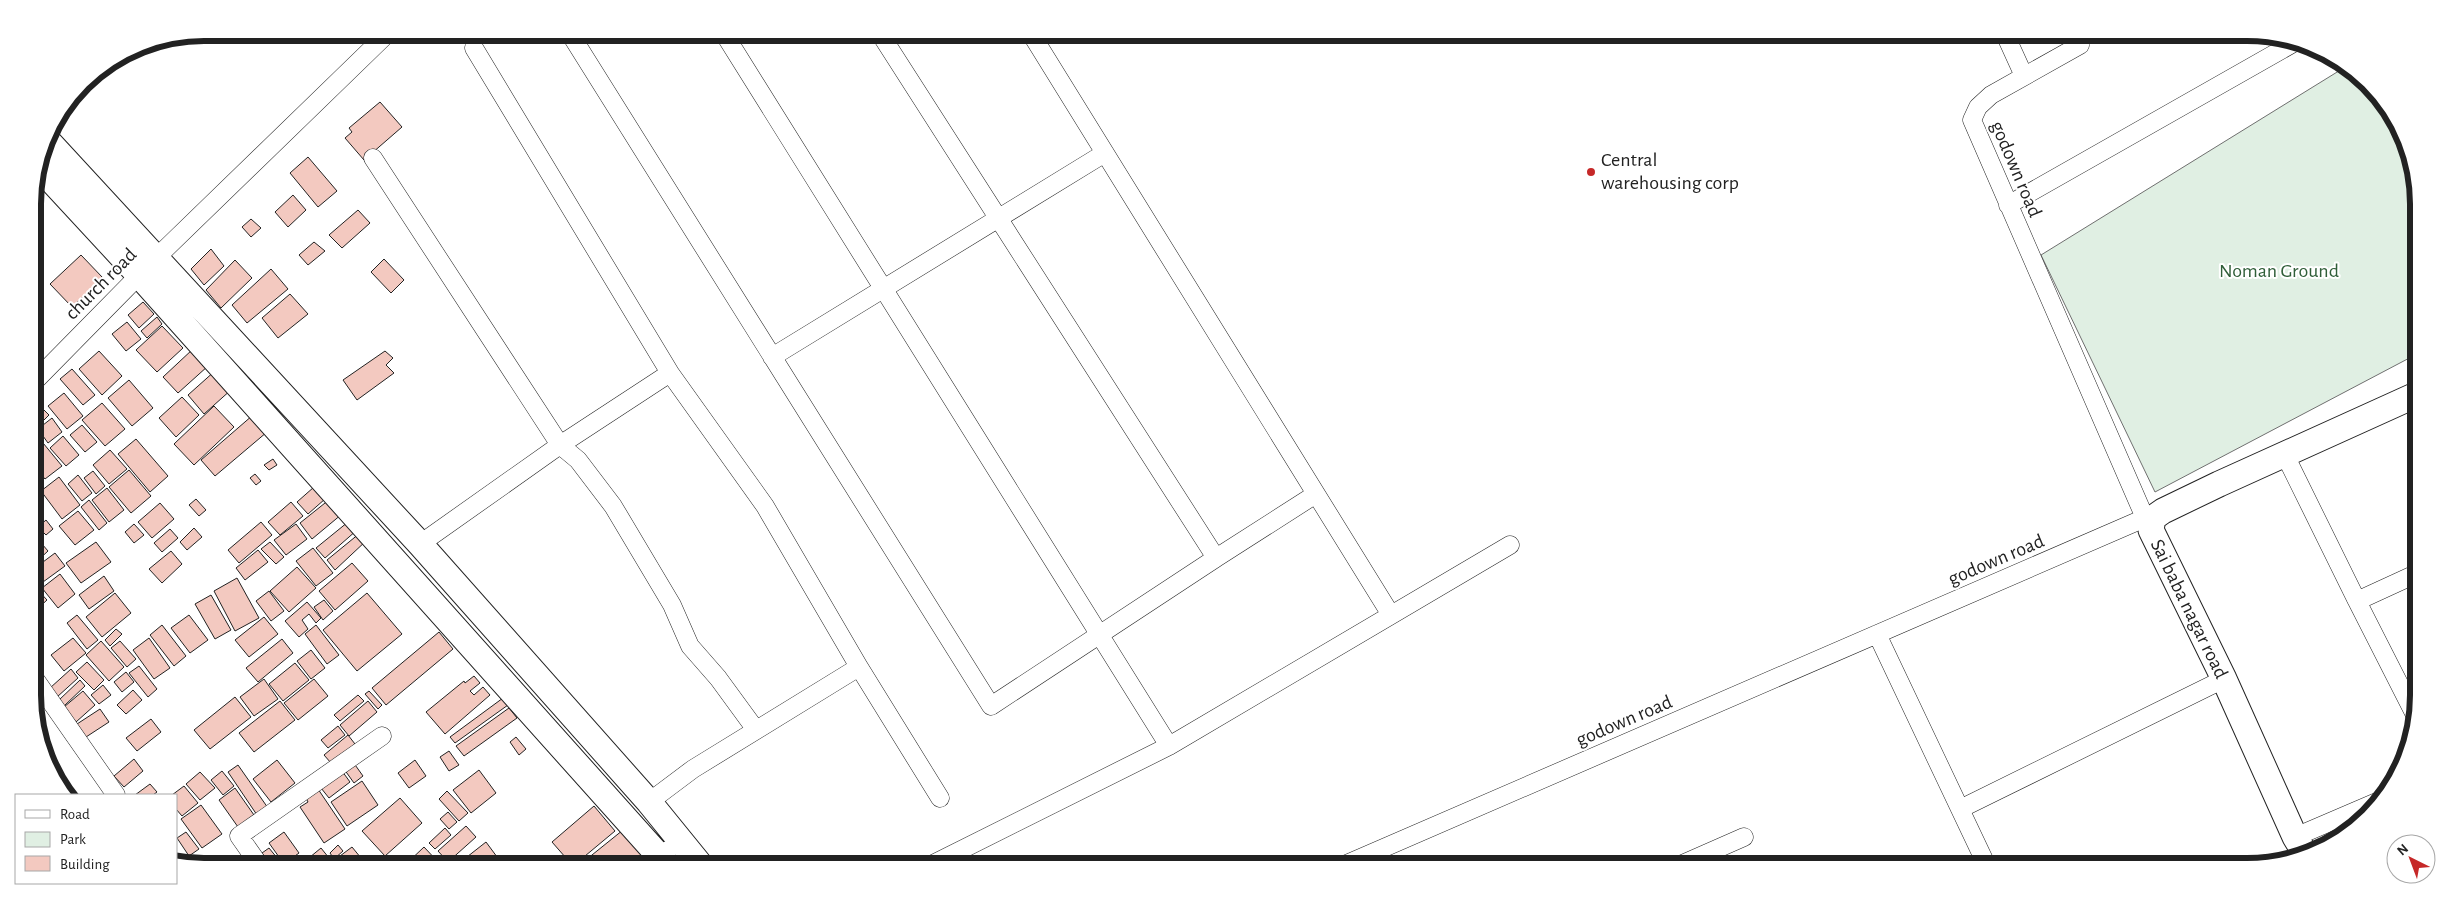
<svg xmlns="http://www.w3.org/2000/svg" width="2451" height="899" font-family="'Alegreya Sans',sans-serif">
  <style>
    .green { fill: #e0efe3; stroke: #6f6f6f }
    .building { fill: #f3c9c0; stroke: #222 }
    .lines { fill: none; stroke-linecap: round; stroke-linejoin: round }
    .street-casing { stroke: #222; stroke-width: 19 }
    .secondary-casing { stroke: #222; stroke-width: 27 }
    .street { stroke: #fff; stroke-width: 18 }
    .secondary { stroke: #fff; stroke-width: 25 }
    .poi-dot { fill: #c62828; stroke: #fff; stroke-width: 2 }
    .labels { text-anchor: middle; dominant-baseline: central; stroke-width: 4; stroke-linejoin: round; paint-order: stroke }
    .poi-label { font-size: 20px; fill: #222; stroke: #fff; text-anchor: start }
    .street-label { font-size: 20px; fill: #222; stroke: #fff }
    .park-label { font-size: 20px; fill: #2f5e38; stroke: #fff }
    .rim { fill: none; stroke: #222; stroke-width: 6 }
  </style>
  <rect width="100%" height="100%" fill="#fff"/>
  <path class="green" d="M2342,69L2376,91L2401,129L2417,182V354L2155,492L2041,255Z"/>
  <path class="building" d="M380,102L402,127L364,160L345,138L352,132L349,128Z
    M308,157L337,191L318,207L290,173Z
    M293,195L306,210L288,227L275,212Z
    M358,210L370,223L342,248L329,235Z
    M251,219L261,228L251,237L242,227Z
    M314,242L325,251L308,265L299,255Z
    M211,249L224,266L204,285L191,269Z
    M81,255L103,278L72,307L50,284Z
    M384,259L404,280L391,293L371,272Z
    M235,260L252,278L221,308L206,290Z
    M271,269L288,289L247,323L232,305Z
    M290,294L308,314L278,338L262,318Z
    M143,302L154,314L139,328L128,315Z
    M157,317L162,324L147,338L141,331Z
    M127,322L141,339L126,351L112,334Z
    M162,326L183,348L157,372L136,350Z
    M193,349L208,366L178,393L163,377Z
    M99,351L122,376L102,395L79,369Z
    M385,351L393,358L386,365L394,373L357,400L343,380Z
    M72,369L95,395L83,405L60,379Z
    M216,370L232,389L204,414L188,395Z
    M129,380L153,408L132,426L108,398Z
    M64,393L83,416L67,429L48,406Z
    M182,397L199,415L176,437L159,418Z
    M102,403L125,429L105,446L82,420Z
    M214,406L234,427L194,465L174,444Z
    M43,409L49,415L39,425L34,418Z
    M253,415L267,432L215,476L201,460Z
    M52,418L62,432L48,443L38,429Z
    M82,425L97,442L85,452L70,435Z
    M34,432L62,466L45,479L34,466Z
    M63,436L79,455L66,466L50,448Z
    M136,439L168,476L150,492L118,454Z
    M110,450L127,469L109,484L93,465Z
    M273,459L277,465L269,470L264,465Z
    M129,470L151,496L131,513L109,487Z
    M93,471L105,486L96,494L84,478Z
    M255,474L261,481L256,485L250,478Z
    M78,475L92,493L82,501L68,484Z
    M59,477L80,505L62,519L41,491Z
    M314,487L325,499L308,514L297,502Z
    M107,488L124,510L109,522L92,500Z
    M196,499L206,510L199,516L189,505Z
    M330,499L342,514L312,539L300,523Z
    M89,500L107,523L99,530L81,507Z
    M291,502L303,516L280,535L268,522Z
    M160,503L174,519L152,538L138,522Z
    M78,511L94,530L75,545L59,526Z
    M46,520L53,529L46,535L38,527Z
    M261,522L272,535L239,563L228,550Z
    M348,522L357,530L325,558L316,548Z
    M134,524L144,535L134,543L125,532Z
    M296,524L307,539L286,555L274,540Z
    M194,528L202,537L187,550L180,542Z
    M170,529L178,538L162,552L154,543Z
    M360,533L367,540L335,570L327,560Z
    M36,537L48,551L35,563V538Z
    M96,542L111,562L81,583L66,563Z
    M270,542L284,557L276,564L261,549Z
    M313,548L333,573L316,586L296,561Z
    M258,550L268,562L245,580L236,568Z
    M171,551L182,564L162,583L149,569Z
    M55,553L65,566L43,582L35,568Z
    M352,563L368,581L335,610L319,591Z
    M297,567L316,588L289,612L270,591Z
    M60,574L75,594L58,608L42,588Z
    M104,576L114,591L89,609L79,595Z
    M237,578L259,618L235,631L214,591Z
    M35,587L47,600L35,611Z
    M269,591L284,611L271,621L256,601Z
    M115,593L131,613L102,637L86,617Z
    M367,593L402,634L357,671L323,630Z
    M211,595L231,630L215,639L195,604Z
    M324,600L333,611L323,620L314,607Z
    M307,602L321,618L316,623L309,614L302,620L308,629L299,637L285,621Z
    M77,615L98,640L87,649L67,623Z
    M189,615L208,640L190,653L171,628Z
    M264,617L278,634L249,657L235,640Z
    M162,625L186,656L174,666L150,635Z
    M316,625L339,655L327,664L305,634Z
    M116,629L122,634L110,646L105,640Z
    M439,632L453,649L386,705L372,688Z
    M73,638L86,653L64,671L51,655Z
    M149,638L170,668L154,679L133,650Z
    M282,639L293,653L258,682L246,668Z
    M101,641L124,667L109,681L86,655Z
    M120,641L136,659L127,667L111,648Z
    M311,650L325,668L311,679L297,661Z
    M87,662L104,680L94,690L76,672Z
    M295,663L309,680L283,701L269,684Z
    M139,666L157,689L148,697L129,673Z
    M71,669L78,678L57,697L50,688Z
    M126,672L134,682L122,692L114,682Z
    M474,676L480,683L470,691L474,695L483,687L490,695L445,734L426,712L464,681L465,683Z
    M264,679L278,699L254,716L240,697Z
    M314,679L328,696L298,720L284,703Z
    M80,680L85,686L64,706L59,700Z
    M103,685L111,695L99,704L91,695Z
    M133,690L142,700L126,714L117,705Z
    M83,691L95,705L76,722L64,707Z
    M369,691L382,705L378,709L365,694Z
    M358,695L364,701L340,721L334,715Z
    M235,697L251,717L210,749L194,730Z
    M503,698L508,705L455,743L450,737Z
    M280,701L295,720L254,752L239,733Z
    M368,701L377,712L349,736L340,725Z
    M509,708L517,718L464,756L456,746Z
    M100,709L109,722L86,737L77,724Z
    M151,719L161,732L137,751L126,738Z
    M338,726L345,735L328,748L321,740Z
    M348,735L355,744L331,763L324,755Z
    M516,737L526,749L519,755L510,742Z
    M449,751L459,765L449,771L440,757Z
    M134,759L143,771L124,787L114,776Z
    M277,760L295,783L271,802L253,779Z
    M415,760L426,776L409,788L398,773Z
    M353,762L363,776L354,783L344,769Z
    M238,765L268,808L257,815L228,772Z
    M479,770L496,793L471,813L453,790Z
    M222,771L234,786L223,795L211,780Z
    M342,771L350,782L329,798L321,788Z
    M200,772L215,788L200,800L186,784Z
    M362,781L378,805L347,826L331,802Z
    M150,784L157,792L153,795H135Z
    M184,786L198,803L182,816L176,809V795H172Z
    M235,788L254,815L238,827L219,800Z
    M318,789L345,829L324,843L300,807L308,802L306,798Z
    M447,791L468,813L459,821L439,799Z
    M400,798L422,823L385,856L362,831Z
    M201,805L222,834L202,848L181,819Z
    M594,806L615,831L573,866L552,842Z
    M448,812L457,822L449,829L440,819Z
    M466,826L476,837L448,862L438,851Z
    M445,828L451,835L435,849L429,843Z
    M623,830L645,859L636,866H593L587,859Z
    M186,832L199,849L189,856L177,838Z
    M284,832L299,853L284,864L269,843Z
    M486,842L503,865L460,866L458,864Z
    M338,845L343,851L334,859L330,853Z
    M352,847L361,858L349,866L340,856Z
    M424,847L439,863L435,866H404Z
    M269,848L282,864L279,866H272L262,853Z
    M321,848L329,858L318,866H307L304,862Z
    M330,858L338,866H321Z"/>
  <g class="lines">
    <g class="street-casing">
      <path id="street" d="M569,32L991,706L1216,558L879,32
        M723,32L1169,746
        M1030,32L1391,615
        M2004,32L2024,76
        M373,158L560,445L578,460L613,506L672,605L690,646L718,678L756,730
        M2008,205L2297,41
        M772,357L1105,153
        M34,382L156,258L389,32
        M2285,455L2357,601L2418,573
        M420,544L560,445L670,373L474,48
        M1216,558L1316,494
        M2357,601L2415,715
        M1877,634L1987,866
        M859,667L940,798
        M35,679L116,795
        M649,802L693,769L859,667L765,506L670,373
        M1960,809L2224,679
        M2295,837L2379,801
        M260,866L239,836L382,736
        M646,866L668,850
        M929,866L1169,746L1510,545
        M1342,866L2145,518L1972,120L1978,107L1991,95L2080,45
        M1678,866L1744,837"/>
    </g>
    <g class="secondary-casing">
      <path id="secondary" d="M47,140L420,544L649,802L701,866
        M40,168L139,275L668,866
        M2306,855L2295,837L2224,679L2151,530L2153,518L2163,511L2219,484L2418,394"/>
    </g>
    <use href="#street" class="street"/>
    <use href="#secondary" class="secondary"/>
  </g>
  <circle class="poi-dot" cx="1591" cy="172" r="5"/>
  <g class="labels">
    <g class="poi-label">
      <text x="1601" y="160">Central<tspan x="1601" dy="23">warehousing corp</tspan></text>
    </g>
    <g class="street-label">
      <text transform="translate(2016 169) rotate(67)">godown road</text>
      <text transform="translate(101 284) rotate(-45)">church road</text>
      <text transform="translate(1996 560) rotate(-23)">godown road</text>
      <text transform="translate(2189 609) rotate(64)">Sai baba nagar road</text>
      <text transform="translate(1624 721) rotate(-23)">godown road</text>
    </g>
    <g class="park-label">
      <text x="2279" y="271">Noman Ground</text>
    </g>
  </g>
  <path d="M0 0H2451V899H0ZM204 41H2247A163 163 0 0 1 2410 204V695A163 163 0 0 1 2247 858H204A163 163 0 0 1 41 695V204A163 163 0 0 1 204 41Z" fill="#fff" fill-rule="evenodd"/>
  <path class="rim" d="M204 41H2247A163 163 0 0 1 2410 204V695A163 163 0 0 1 2247 858H204A163 163 0 0 1 41 695V204A163 163 0 0 1 204 41Z"/>
  <rect x="15" y="794" width="162" height="90" fill="#ffffff" stroke="#a7a7a7"/>
  <rect x="25" y="810" width="25" height="8" fill="#ffffff" stroke="#a7a7a7"/>
  <text x="60" y="819" font-size="15" fill="#222222">Road</text>
  <rect x="25" y="832" width="25" height="15" fill="#e0efe3" stroke="#a7a7a7"/>
  <text x="60" y="844" font-size="15" fill="#222222">Park</text>
  <rect x="25" y="856" width="25" height="15" fill="#f3c9c0" stroke="#a7a7a7"/>
  <text x="60" y="869" font-size="15" fill="#222222">Building</text>
  <g transform="translate(2411 859) rotate(318)"><circle r="24" fill="#ffffff" stroke="#a7a7a7"/>
  <path d="M0-4L9 19L0 12L-9 19Z" fill="#c62828"/>
  <text y="-8" font-size="14" font-weight="bold" text-anchor="middle" fill="#222222">N</text>
  </g>
</svg>
